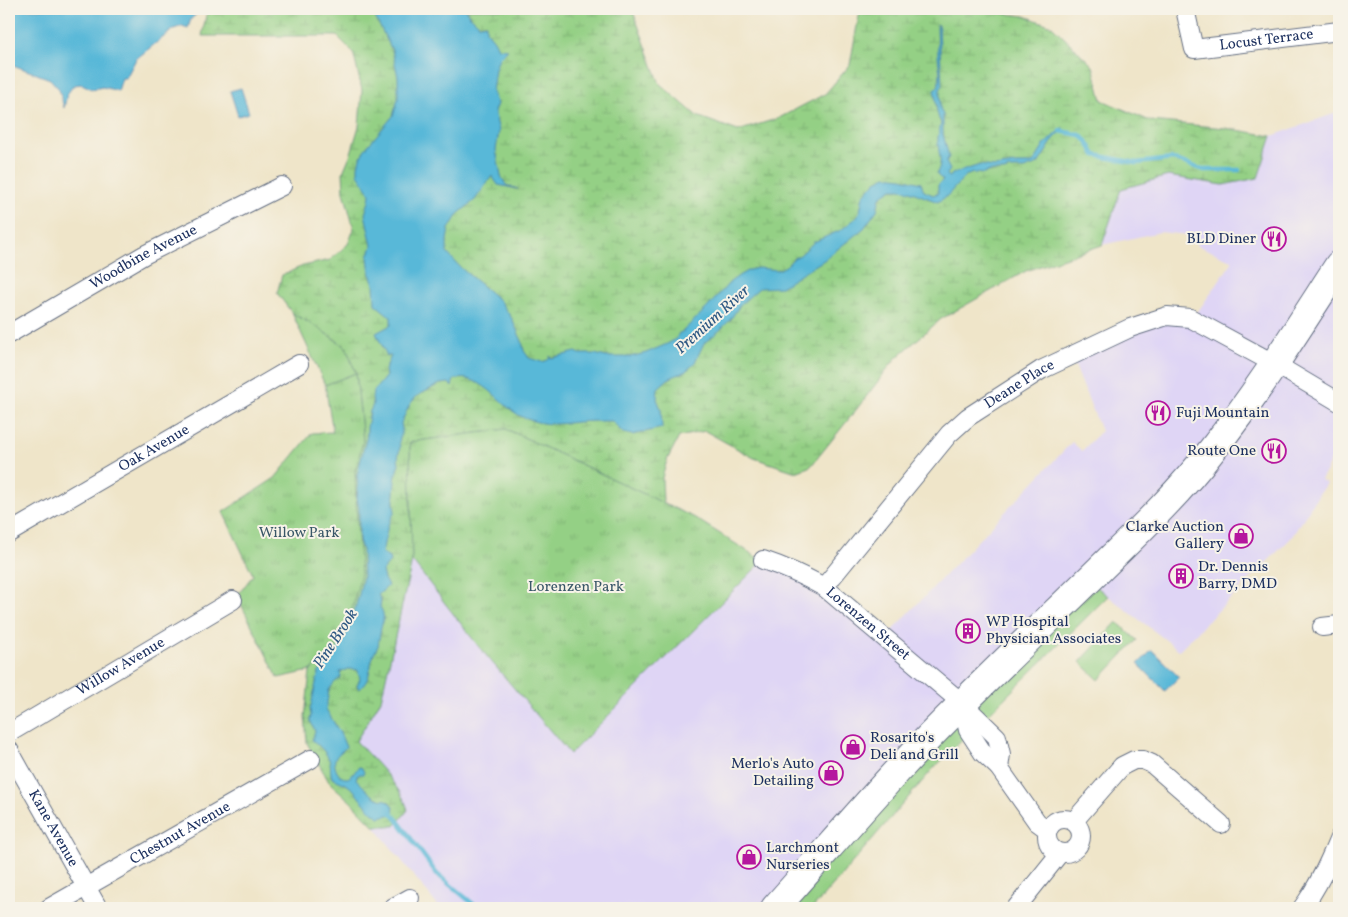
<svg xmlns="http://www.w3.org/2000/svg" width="1348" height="917" font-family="Vollkorn,serif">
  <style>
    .built { fill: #dfd5f5 }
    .green { fill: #94d085; stroke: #588072 }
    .wetland { fill: url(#wetland-marsh); stroke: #588072 }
    .park { fill: url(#park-tufts); stroke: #588072 }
    .water { fill: #59b8d8; stroke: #3a749b }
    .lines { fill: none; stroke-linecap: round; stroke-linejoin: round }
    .stream { stroke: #59b8d8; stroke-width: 4.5 }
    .minor-casing { stroke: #656f83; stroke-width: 20 }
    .primary-casing { stroke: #656f83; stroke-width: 30 }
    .minor { stroke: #fff; stroke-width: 18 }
    .primary { stroke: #fff; stroke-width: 28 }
    .labels { text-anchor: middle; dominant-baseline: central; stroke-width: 4; stroke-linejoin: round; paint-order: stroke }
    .street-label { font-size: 15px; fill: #1b2f5e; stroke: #f7f3e8 }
    .poi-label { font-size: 15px; fill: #1b2f5e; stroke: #f7f3e8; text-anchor: start }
    .park-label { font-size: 15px; fill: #395768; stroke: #f7f3e8 }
    .water-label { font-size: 16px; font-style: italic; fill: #2e5883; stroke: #f7f3e8 }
  </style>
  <defs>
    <pattern id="wetland-marsh" width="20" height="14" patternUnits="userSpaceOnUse" patternTransform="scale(1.25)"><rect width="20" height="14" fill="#94d085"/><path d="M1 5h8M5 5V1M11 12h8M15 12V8" fill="none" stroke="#7fb375"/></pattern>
    <pattern id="park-tufts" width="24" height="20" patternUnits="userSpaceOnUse" patternTransform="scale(1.25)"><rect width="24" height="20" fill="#94d085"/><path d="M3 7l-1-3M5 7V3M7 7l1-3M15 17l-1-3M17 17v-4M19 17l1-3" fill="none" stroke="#7fb375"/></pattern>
  </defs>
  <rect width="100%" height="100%" fill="#f7f3e8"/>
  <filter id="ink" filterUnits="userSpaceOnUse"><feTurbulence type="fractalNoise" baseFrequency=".02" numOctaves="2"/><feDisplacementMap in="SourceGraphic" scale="10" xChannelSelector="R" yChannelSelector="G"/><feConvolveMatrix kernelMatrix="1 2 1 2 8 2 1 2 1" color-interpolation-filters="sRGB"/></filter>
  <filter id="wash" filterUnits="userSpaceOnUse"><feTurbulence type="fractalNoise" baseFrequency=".0096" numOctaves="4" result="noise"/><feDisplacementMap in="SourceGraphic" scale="20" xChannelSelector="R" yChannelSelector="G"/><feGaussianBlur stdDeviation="1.12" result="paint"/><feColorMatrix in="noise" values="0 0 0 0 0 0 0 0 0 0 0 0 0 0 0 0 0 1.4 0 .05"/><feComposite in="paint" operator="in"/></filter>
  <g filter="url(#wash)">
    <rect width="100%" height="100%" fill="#efe5c9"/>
    <path class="built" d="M1339,112V444L1321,480L1326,483L1291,538L1179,650L1087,580L768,908H438V906L374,826H395L356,741L381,700L412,561L479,647L763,561L807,579L883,640L1072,442L1082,451L1101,431L1072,358L1129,331L1194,317L1233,261L1197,245V236L1160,232L1102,245L1121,189L1168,176L1223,185L1257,178L1272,136Z"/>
    <path class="green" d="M292,313L315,326L346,347L356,373L325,385Z
      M1087,579L1108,596L932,770L813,908H785Z
      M1117,622L1137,640L1099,680L1080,662Z"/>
    <path class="wetland" d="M216,9H632L660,84L697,116L738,131L779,118L825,94L850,65L858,20L861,9H981L984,11L1025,16L1052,26L1093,66L1102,100L1150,121L1225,128L1272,136L1258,178L1223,185L1168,176L1121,189L1102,245L1026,271L941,319L895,359L856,410L811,466L796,472L754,458L705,431L679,437L667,460L662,478L663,503L506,429L410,442L412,561L381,700L356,741C372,759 402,787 408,810L395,826H374L350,801L329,782L307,743L305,717L310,671L333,652L357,520L355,472L363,441L356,373L346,347L315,326L292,313L277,293L282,275L303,266L330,260L348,244L354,229L344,192L343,172L351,153L359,126L362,90L353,52L337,36H202L206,15Z"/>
    <path class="park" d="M356,373L363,441L355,472L357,520L361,574L350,617L333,652L310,671L278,678L237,596L253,575L223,512L275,478L312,433L333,432L325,385Z
      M506,429L695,518L763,561L570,754L479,647L412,561L410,442Z"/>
    <path class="water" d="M9,9H202L191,19L188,28L182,26L174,29L156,43L136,59L126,78H122L118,91L103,87L92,89L82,84L74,85L67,94L64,108L59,89L50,79L13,65L10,51L9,50Z
      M370,9H466L468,14L480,25L486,24V30L494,40L498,48L508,49L499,58L495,69L492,92L497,104L494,111L499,131L496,150L501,176L506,185L518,189L498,185L492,176L475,200L458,214L449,229L447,240V253L462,269L499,300L511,317L522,341L524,351L529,358L542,362L548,360L550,356L551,358L576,352L580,354H595L606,357H630L646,353L667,344L676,339L679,333L682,332L707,308L730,282L740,275L749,270L758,268L778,270L786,266L794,258L800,255L814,242L841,230L856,218L860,211L863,196L876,181L886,176L902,178L921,183L924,191L933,195L938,193V185L943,180L938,176L937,173C943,161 939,156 938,144C937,137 940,129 941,123C935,112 937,101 934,90L938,87L939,82L940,73L938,56L937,24L939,28L942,86L940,90V108L943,115V134L949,157L946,162L950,170L947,174L948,176L950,177L952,174L980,165L995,167L1015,164H1029L1034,162L1045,144L1063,127L1062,131L1054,139L1038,164L1024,169H1010L1004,171H989L984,174L973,173L965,176L947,196L938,202L907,190L900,189H892L880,197L877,210L864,228L824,260L781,287L759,288L740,305L730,320L719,331L704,343L694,364L686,371L668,379L658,388L657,399L661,409L662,428L632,435L623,433L612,421C600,421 588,421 577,422C557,424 547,426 527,419C504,411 492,384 467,379C463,378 459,379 455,379L453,382L452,387L449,383L440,384L432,388L417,396L410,404L401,423L402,430L399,442L400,447L398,458L399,464C395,472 392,502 395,511L388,525L382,553L389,558L390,562L382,571L384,579L388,586L378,595L381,600L380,607C387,617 381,623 380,634C379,638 379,641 378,646C376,650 374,653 373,657C369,668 371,681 359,689L357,685L360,679L358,670L349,669L340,672L341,677L334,683L329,690L326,709L340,733L346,747C342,752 337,754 335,759C333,766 338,779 347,778C353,777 355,770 359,767L362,768L364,772L363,774H360L357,776L356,779C366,788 372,800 387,800L394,807L393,814L379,817L372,812L358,796L354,790L346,784L332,778C330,773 331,768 330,762C328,754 319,745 312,740L315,731L310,720L311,715L310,710L316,683L319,672L333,658L347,633L358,599L363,576L362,550L359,540V509L357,498L358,488L357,475L367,435V428L370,411L373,405L372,397L373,392L386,376L385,370L391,356H387L376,333L391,325V317L375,304L374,284L370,274L368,257L372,246L365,214L369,201L370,194L368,189L358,174V166L360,158L365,149L393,116L398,99V77L392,50L373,13Z
      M241,88L249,113L238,116L230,91Z
      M1152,650L1179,677L1165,691L1138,664Z"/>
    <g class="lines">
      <path class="stream" d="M1060,131L1080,135L1087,141L1095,155L1136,163L1173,159L1204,170H1239
        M388,812L393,814L437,874L478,908"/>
    </g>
  </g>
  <g filter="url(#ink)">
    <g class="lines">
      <g class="minor-casing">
        <g id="minor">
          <path id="s1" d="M1185,9L1194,49L1339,31"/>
          <path id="s2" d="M9,334L144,255L282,186"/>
          <path id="s3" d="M9,533L299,364"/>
          <path id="s4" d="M763,560C784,567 804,576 824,587L962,703L997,737L1001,754L999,768"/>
          <path id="s5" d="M824,587L949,434L968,417L1041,370L1130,328L1167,316L1190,318L1275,364L1339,402"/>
          <path d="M1322,627L1339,625"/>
          <path d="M962,703L968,730L983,753L999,768L1037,822L1048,830"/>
          <path id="s6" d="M9,733L233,600"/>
          <path id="s7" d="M9,750L98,908"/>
          <circle cx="1064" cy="836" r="17"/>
          <path d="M1074,821L1122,766L1134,760H1143L1152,764L1221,824"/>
          <path id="s8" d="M49,908L311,759"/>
          <path d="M392,908L410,898"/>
          <path d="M1016,908L1060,853"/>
          <path d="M1302,908C1318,887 1329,862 1339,838"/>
        </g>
      </g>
      <g class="primary-casing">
        <path id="primary" d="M775,908C837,839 897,767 964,702C1009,657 1055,613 1100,569C1139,531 1179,493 1212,450C1259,391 1298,328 1339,265"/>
      </g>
      <use href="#minor" class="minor"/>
      <use href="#primary" class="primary"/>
    </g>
  </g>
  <defs>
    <g id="restaurant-ring" transform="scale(1.25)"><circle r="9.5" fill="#f7f3e8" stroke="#b5179e" stroke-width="1.5"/><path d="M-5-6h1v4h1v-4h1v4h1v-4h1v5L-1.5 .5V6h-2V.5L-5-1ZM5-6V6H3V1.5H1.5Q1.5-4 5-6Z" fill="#b5179e"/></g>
    <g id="shop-ring" transform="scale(1.25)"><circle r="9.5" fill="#f7f3e8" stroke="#b5179e" stroke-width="1.5"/><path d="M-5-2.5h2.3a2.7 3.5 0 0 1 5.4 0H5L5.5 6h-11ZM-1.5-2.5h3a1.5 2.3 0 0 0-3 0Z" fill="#b5179e"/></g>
    <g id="building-ring" transform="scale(1.25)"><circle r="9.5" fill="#f7f3e8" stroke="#b5179e" stroke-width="1.5"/><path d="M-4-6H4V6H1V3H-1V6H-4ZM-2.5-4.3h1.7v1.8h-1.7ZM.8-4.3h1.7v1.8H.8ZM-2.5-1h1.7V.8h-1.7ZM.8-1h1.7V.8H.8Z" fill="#b5179e"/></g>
  </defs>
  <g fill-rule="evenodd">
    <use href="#restaurant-ring" x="1274" y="239"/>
    <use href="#restaurant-ring" x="1158" y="413"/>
    <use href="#restaurant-ring" x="1274" y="451"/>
    <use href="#shop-ring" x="1241" y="536"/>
    <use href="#building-ring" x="1181" y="576"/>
    <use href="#building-ring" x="968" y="631"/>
    <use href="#shop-ring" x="853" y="747"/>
    <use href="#shop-ring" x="831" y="773"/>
    <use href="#shop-ring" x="749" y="857"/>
  </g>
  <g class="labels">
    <g class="street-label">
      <text stroke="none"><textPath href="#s1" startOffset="114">Locust Terrace</textPath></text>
      <text stroke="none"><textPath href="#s2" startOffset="155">Woodbine Avenue</textPath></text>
      <text stroke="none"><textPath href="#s5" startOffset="284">Deane Place</textPath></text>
      <text stroke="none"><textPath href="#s3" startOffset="168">Oak Avenue</textPath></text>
      <text stroke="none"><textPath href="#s4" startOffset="124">Lorenzen Street</textPath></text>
      <text stroke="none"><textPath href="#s6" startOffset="130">Willow Avenue</textPath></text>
      <text stroke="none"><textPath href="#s7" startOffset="90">Kane Avenue</textPath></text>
      <text stroke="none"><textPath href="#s8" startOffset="151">Chestnut Avenue</textPath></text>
    </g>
    <g class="poi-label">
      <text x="1256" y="239" text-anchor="end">BLD Diner</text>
      <text x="1176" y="413">Fuji Mountain</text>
      <text x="1256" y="451" text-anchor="end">Route One</text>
      <text x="1224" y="527" text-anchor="end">Clarke Auction<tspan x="1224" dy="17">Gallery</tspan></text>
      <text x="1198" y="567">Dr. Dennis<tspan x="1198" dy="17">Barry, DMD</tspan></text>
      <text x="986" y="622">WP Hospital<tspan x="986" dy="17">Physician Associates</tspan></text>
      <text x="870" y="738">Rosarito's<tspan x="870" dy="17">Deli and Grill</tspan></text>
      <text x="814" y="764" text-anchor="end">Merlo's Auto<tspan x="814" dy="17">Detailing</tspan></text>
      <text x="766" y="848">Larchmont<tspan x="766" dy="17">Nurseries</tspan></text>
    </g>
    <g class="park-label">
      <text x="299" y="533">Willow Park</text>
      <text x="576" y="587">Lorenzen Park</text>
    </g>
    <g class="water-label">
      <text transform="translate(713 320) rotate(-42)">Premium River</text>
      <text transform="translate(336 639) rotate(-57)">Pine Brook</text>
    </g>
  </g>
  <rect width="1348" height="917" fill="none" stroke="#f7f3e8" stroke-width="30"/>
</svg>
